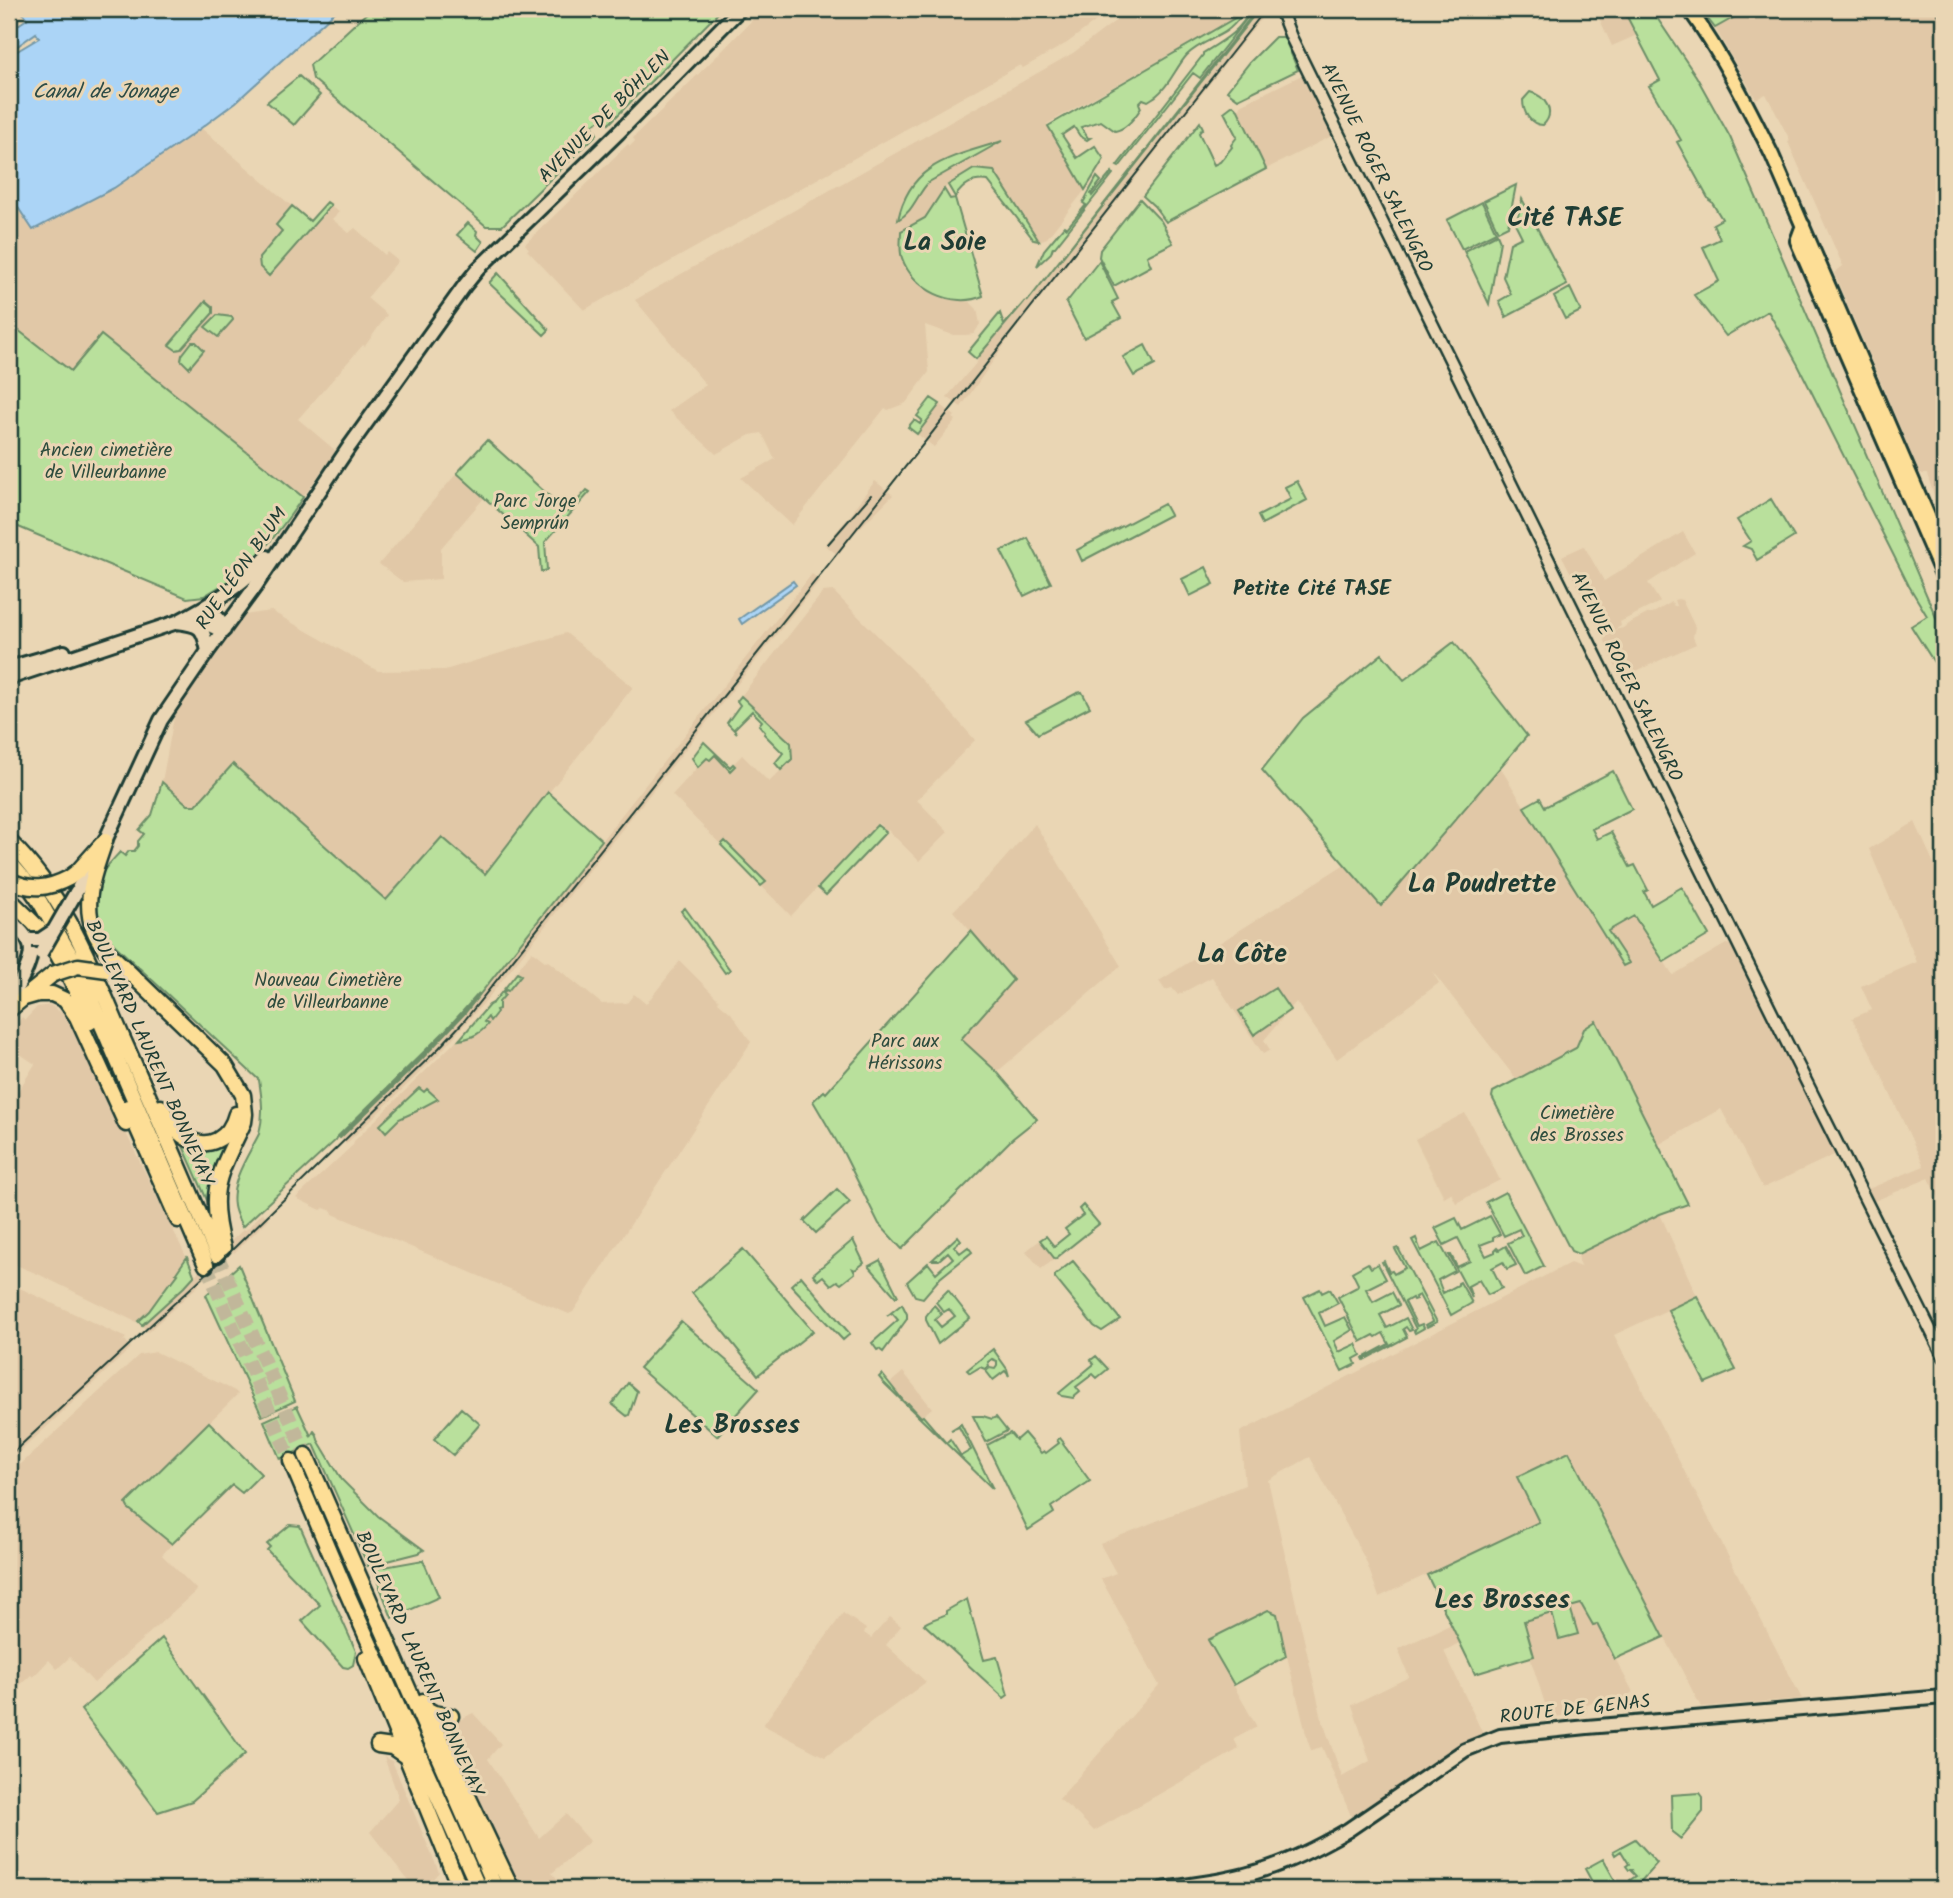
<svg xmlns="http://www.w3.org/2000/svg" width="1953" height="1898" font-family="Kalam,sans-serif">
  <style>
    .built { fill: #e1c8a7 }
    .green { fill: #b9e09c; stroke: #6c8e68; stroke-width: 2 }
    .water { fill: #abd4f6; stroke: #7398a8; stroke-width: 2 }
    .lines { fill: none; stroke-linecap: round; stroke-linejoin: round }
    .trunk-tunnel { stroke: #c1b79a; stroke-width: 14; stroke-dasharray: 14 7; stroke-linecap: butt }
    .tertiary-casing { stroke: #1f3d34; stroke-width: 15 }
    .secondary-casing { stroke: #1f3d34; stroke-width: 18 }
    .primary-casing { stroke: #1f3d34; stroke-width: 18 }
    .trunk-casing { stroke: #1f3d34; stroke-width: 19 }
    .tertiary { stroke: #ead6b4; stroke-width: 10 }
    .secondary { stroke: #ead6b4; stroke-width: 12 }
    .primary { stroke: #fdde96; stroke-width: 12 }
    .trunk { stroke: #fdde96; stroke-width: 14 }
    .tram { stroke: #1f3d34; stroke-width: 2 }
    .secondary-bridge-casing { stroke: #1f3d34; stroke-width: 18; stroke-linecap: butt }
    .trunk-bridge-casing { stroke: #1f3d34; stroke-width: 19; stroke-linecap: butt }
    .secondary-bridge { stroke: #ead6b4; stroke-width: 12 }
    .trunk-bridge { stroke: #fdde96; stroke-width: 14 }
    .labels { text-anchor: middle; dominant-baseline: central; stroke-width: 6; stroke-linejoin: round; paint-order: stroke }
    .street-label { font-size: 19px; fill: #1f3d34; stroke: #ead6b4 }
    .park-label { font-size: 19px; fill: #2e4d3e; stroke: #ead6b4 }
    .water-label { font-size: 21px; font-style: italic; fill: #2d4c47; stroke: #ead6b4 }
    .neighbourhood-label { font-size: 21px; font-weight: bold; fill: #1f3d34; stroke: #ead6b4 }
    .district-label { font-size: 26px; font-weight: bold; fill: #1f3d34; stroke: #ead6b4 }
  </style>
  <rect width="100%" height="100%" fill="#ead6b4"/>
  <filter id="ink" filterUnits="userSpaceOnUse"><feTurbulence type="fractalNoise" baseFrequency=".0143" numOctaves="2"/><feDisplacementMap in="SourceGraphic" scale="14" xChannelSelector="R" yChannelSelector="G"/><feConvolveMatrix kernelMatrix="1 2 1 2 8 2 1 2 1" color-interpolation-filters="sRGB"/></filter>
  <g filter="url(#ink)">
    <path class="built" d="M760,9H1112L1067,43L1023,68L1020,65L584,310L527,250L529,249L525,244L628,144L630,146L635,141L633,138L723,50L757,15L756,13Z
      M1131,9H1244L1240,15L1047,124L1085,190L1047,238L1039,241L994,171L953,181L944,189L925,218L901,231L923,286L941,296L970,302L977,309L980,324L974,334L965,335H953L925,325L929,372L906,403L888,410L885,408L792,525L741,478L775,459L762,433L750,435L716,454L669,411L706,385L635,300L1073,53Z
      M1257,9L1268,10L1014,331L961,407L947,397L978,361L976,359L1025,301H1027Z
      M1595,9H1623L1637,35L1612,46Z
      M1749,9H1944V527L1927,474H1920L1834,273L1843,266L1788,142L1790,140L1766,94L1756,99L1715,28Z
      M1302,75L1332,136L1266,169L1238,110L1241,108L1240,105Z
      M201,128L309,221L327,202L339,212L332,219L349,233L355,228L385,255L387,252L398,261L367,298L387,315L365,346L363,345L298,419L336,451L303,497L101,336L71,371L9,323V194L34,230L114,188Z
      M940,404L955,416L953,418L956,420L934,447L917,434Z
      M457,473L484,498L441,548V579L403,582L379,564Z
      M875,481L893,495L853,535L838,555L825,545L855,510L854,508Z
      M1683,532L1695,553L1648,583L1660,602L1620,622L1621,626L1614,630L1623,628L1628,624L1647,614L1655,612L1672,602L1674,606H1676L1674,600L1678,599L1682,600L1695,627L1693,637L1696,644L1623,677L1622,674L1619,675L1603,636L1562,556L1584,546L1604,581Z
      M812,574L820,580L488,998L438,1055L346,1144L338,1136L444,1032L483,987L485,988Z
      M833,591L924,682L975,740L917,800L948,832L919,861L888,830L886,831L878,823L791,916L672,795L707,757L710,760L716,754L730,767L742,755L769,782L792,759L791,743L741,696L823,592Z
      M271,611L378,671L445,670L566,633L633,687L484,874L442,837L386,900L233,764L196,805H188L162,782L174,717L186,691L245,615Z
      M1500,767L1602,934L1634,916L1673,975L1726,944L1731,945L1778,1035L1836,1154L1763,1188L1721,1109L1658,1145L1596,1022L1584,1029L1576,1048L1516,1079L1432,971L1439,983L1337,1059L1296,1002L1264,1040L1270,1050L1263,1054L1212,977L1178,995L1172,988L1165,990L1159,981L1345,864L1381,906Z
      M1915,822L1944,886V1204L1942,1205L1929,1178L1872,1202L1866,1190L1924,1166L1873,1057L1852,1018L1872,1010L1861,986L1917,962L1869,849Z
      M1035,824L1121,966L997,1072L961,1039L1013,980L953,911L991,874Z
      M9,930L19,946L20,966L9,983Z
      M532,951L546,962L548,961L602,1004L627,1003L634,994L646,1004L680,961L719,1000L718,1002L731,1013L751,1042L573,1312L569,1314L333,1214L332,1211L324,1208L321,1210L296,1198L353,1145L354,1141L460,1037L488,1005L493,1002Z
      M50,1005L74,1021L105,1090L195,1275L244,1229L246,1230L262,1213L269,1219L234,1253L233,1251L199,1283V1285L148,1332L138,1321L136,1322L40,1275L9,1262V1106L35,1064L17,1052L19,1048L9,1041V1037L22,1017L25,1020L37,1007Z
      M1465,1113L1500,1180L1456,1203L1451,1193L1444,1197L1415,1139Z
      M1660,1214L1697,1296L1614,1335L1802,1699L1701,1707L1569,1453L1539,1522L1379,1597L1366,1561L1310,1457L1268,1480L1322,1719L1342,1777L1370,1761L1352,1705L1409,1677L1398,1649L1452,1624L1461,1642L1444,1651L1483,1734L1354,1823L1322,1747L1311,1750L1308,1742L1277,1615L1208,1640L1257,1727L1234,1739L1239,1749L1094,1831L1077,1814L1059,1799L1159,1685L1101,1579L1116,1573L1100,1544L1245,1485L1240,1432L1570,1263L1580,1267L1578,1254Z
      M1040,1240L1055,1259L1041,1269L1026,1251Z
      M9,1283L126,1338L121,1343L125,1340L131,1348L9,1462Z
      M156,1352L235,1391L238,1394L126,1504L128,1509L172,1544L162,1555L197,1590L94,1683L70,1657L57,1669L49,1660L33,1677L31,1675L17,1688L9,1680V1475L139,1355Z
      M903,1372L932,1408L921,1417L908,1403L907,1404L890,1383Z
      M1581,1604L1592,1625L1597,1624L1633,1692L1630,1694V1700L1618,1703L1617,1701L1586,1704L1587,1712L1585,1714L1552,1717L1549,1708L1546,1707L1530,1657L1534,1656L1524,1621Z
      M843,1613L866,1629L864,1633L871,1638L890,1617L901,1626L886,1645L926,1682L825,1757L763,1725Z
      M473,1713L501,1744L488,1759L539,1838L566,1814L590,1841L552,1873L567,1889H518L442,1729Z
      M384,1757L392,1761L439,1872L424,1889H415L370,1832L399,1799Z"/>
    <path class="green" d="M371,9H722L609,124L606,117L592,125L597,134L502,226H486L313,79L310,65Z
      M1244,9V12C1239,19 1233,27 1225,32C1212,40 1198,44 1187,55C1176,67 1170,85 1157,95C1155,97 1151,99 1148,101L1143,99L1139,103L1141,108C1136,116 1127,129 1115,131L1101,121L1081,127L1088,138H1090L1087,140L1080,136L1074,127L1062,135L1077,158L1095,146L1104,159L1085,190L1048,126L1240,15Z
      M1250,9H1254L1200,78L1193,73L1119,167L1117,166L1203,55V53C1221,42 1242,31 1250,9Z
      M1257,9H1259L1027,302Z
      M1623,9H1651L1696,76L1730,137L1861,439L1860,440L1944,636V678L1911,626L1927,616L1909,586L1798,365L1768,311L1726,336L1694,295L1719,281L1703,247L1720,239L1713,224L1722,219L1711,201L1709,200L1677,142L1681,140L1649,86L1660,80Z
      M1700,9H1749L1715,28Z
      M1275,37H1284L1298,70L1238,99L1227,91L1250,62Z
      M299,76L320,95L294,125L267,102Z
      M1530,92C1546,96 1556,113 1543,125C1530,125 1523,112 1523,100Z
      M1233,105L1238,110L1266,169L1166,222L1154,206L1143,196L1200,122L1203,128L1199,133L1214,165L1220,162L1232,147L1231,145L1237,137L1224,112Z
      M1002,141L929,182C917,194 914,211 898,220C910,162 953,157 1002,141Z
      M974,169L994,171L1039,241L1034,240L988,181C972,179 964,184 955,197L948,185Z
      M1112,172L1113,174L1055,247H1053L1051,253L1037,266L1044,250L1064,226L1067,228L1086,205L1083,203L1097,177L1101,181L1091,194L1092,196Z
      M1516,185L1508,226L1498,231L1484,201Z
      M944,189L950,199L955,198L983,296C953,309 913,290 902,258C899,250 901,239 901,231L925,218Z
      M1140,199L1161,221L1173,243L1147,256L1151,266L1114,286L1099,257L1100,250Z
      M1522,199L1567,285L1506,317L1499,301L1511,294L1503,277L1510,243L1522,237L1516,225Z
      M327,202L331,205L269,276L260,267L259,258L282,231L276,225L292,206L310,221Z
      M1482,202L1496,232L1462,249L1447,220Z
      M468,223L477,231L476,235L483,242L477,251L457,235Z
      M1497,234L1500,241L1489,304L1464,251Z
      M1099,261L1118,299L1112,302L1121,318L1084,338L1066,303Z
      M498,273L549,330L544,335L489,283Z
      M1570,288L1581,311L1565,319L1554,297Z
      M206,301L213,307V313L181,349L176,350L169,345Z
      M1025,301L976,359L968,352L1000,313L1004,325Z
      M217,315L232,317L233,320L218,337L205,327Z
      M9,323L71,371L101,335L303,497C278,534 256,562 220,588L219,587L204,596L187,598L9,523Z
      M192,342H196L204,350L189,368L181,360L182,355Z
      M1145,345L1155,365L1134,376L1123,357Z
      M931,398L940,404L917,434L908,427L914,420L920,424L922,420L917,416Z
      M487,440L567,512L587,490L590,492L545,542L547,570L541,572L539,547L457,473Z
      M1297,481L1307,500L1262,524L1258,516L1291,499L1285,487Z
      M1771,499L1794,537L1757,560L1751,549L1743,546L1751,541L1737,520Z
      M1164,504L1170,515L1082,561L1077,550Z
      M1028,538L1051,583L1024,596L1001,551Z
      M1206,567L1214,584L1190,596L1182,579Z
      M1454,642L1527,736L1381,906L1262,770L1303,718L1382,654L1404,680Z
      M1082,692L1090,707L1038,734L1026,720L1077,693Z
      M741,696L791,743L792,759L781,770L775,763L783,753L764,734L765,732L759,725L762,721L752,711L734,729L737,733L727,723L740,705L737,701Z
      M704,742L730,767L733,764L735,766L730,771L715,755L710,760L707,758L698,767L692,758Z
      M233,764L386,900L442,837L485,874L548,792L602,840L465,1013L419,1062L340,1138L339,1137L445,1034L479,993L444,1032L338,1136L336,1140L242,1227C239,1220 235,1213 234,1206C230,1181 248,1156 259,1134C264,1115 262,1099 259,1080L102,933C94,918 93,896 99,879C103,869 113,860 120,852L125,856L129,851H134L138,846V841L144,834L139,830L152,815L162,782L188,805H196Z
      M1613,771L1632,809L1592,829L1597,839L1611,832L1630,867L1635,865L1648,890L1644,892L1651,905L1682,887L1709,935L1664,962L1634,916L1608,931L1629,963L1623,966L1524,807L1540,798L1545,807Z
      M877,825L886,832L826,895L818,888Z
      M725,841L766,882L761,886L721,845Z
      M685,908L730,970L725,973L681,911Z
      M971,931L1013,980L961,1039L997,1072L1037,1119L1012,1139L902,1249L879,1224L844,1154L813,1101L824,1091L826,1093Z
      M517,973L521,975L508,991L506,990L503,993L505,995L499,1002V1009L496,1010L497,1012L490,1021L488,1017L484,1022L488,1024C480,1034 472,1038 459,1040L489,1005L493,1003Z
      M1275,988L1290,1010L1254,1035L1239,1011Z
      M1596,1021L1688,1204L1660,1214L1578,1254L1571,1251L1492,1097L1493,1092L1576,1048L1584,1029Z
      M419,1088L424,1092L427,1089L438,1099L417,1110V1111L399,1119L386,1132L380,1125Z
      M180,1139H228L210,1207Z
      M837,1189L850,1202L816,1233L804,1221Z
      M1505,1192L1544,1266L1525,1276L1508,1243L1522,1236L1519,1229L1504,1236L1486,1202Z
      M1083,1205L1099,1224L1055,1259L1040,1240L1046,1236L1054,1246L1069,1234L1065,1229L1083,1215L1079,1209Z
      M1490,1216L1500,1234L1493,1238V1240L1480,1245L1486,1256L1495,1252V1250L1497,1248L1499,1250L1506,1246L1516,1265L1507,1269L1503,1262L1492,1268L1502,1288L1488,1295L1479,1280L1468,1286L1472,1298L1449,1255H1451L1457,1267L1470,1261L1458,1238L1444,1245L1435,1228L1456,1218L1462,1230Z
      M958,1236L961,1240L954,1246L960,1253L968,1247L972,1252L940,1278L923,1298L915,1296L907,1282L928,1263L936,1273L953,1258L948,1252L939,1260H932Z
      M1416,1238L1421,1251L1439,1242L1455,1271L1438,1280L1443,1293L1458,1285V1283L1460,1282L1472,1303L1451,1315L1412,1240Z
      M853,1240L864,1263L855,1270L853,1269L855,1273L841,1284L837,1281L831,1285L823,1276L818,1280L813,1274Z
      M1398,1248L1437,1322L1427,1327L1426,1325L1433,1321L1419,1295L1415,1297L1416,1299L1413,1300L1412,1298L1405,1302L1417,1326L1422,1324L1424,1328L1415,1333L1414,1331L1416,1329L1382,1262L1384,1261L1389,1272L1392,1271L1394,1274L1405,1268L1395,1249Z
      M743,1249L813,1331L758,1375L692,1293Z
      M187,1257L194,1275V1276L184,1287L142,1325L138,1321L149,1311L170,1282H172L178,1274L176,1273Z
      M880,1260L898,1296L896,1297L869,1266Z
      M1073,1261L1120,1319L1102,1331L1094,1326L1055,1278V1275Z
      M1368,1263L1371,1268L1378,1264L1386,1279L1366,1289L1373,1302L1392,1292L1399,1305L1380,1315L1387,1328L1406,1318L1412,1330L1409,1331L1406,1327L1403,1329L1407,1337L1364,1360L1363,1358L1389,1344L1383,1333L1376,1337L1374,1335L1361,1342L1338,1297L1357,1287L1358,1284L1352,1272Z
      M239,1265L295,1401L262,1416L206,1295Z
      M801,1276L850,1334L843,1340L791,1285Z
      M1320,1289L1322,1293L1330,1289L1338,1303L1319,1313L1325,1326L1345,1317L1352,1330L1334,1341L1339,1352L1356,1344L1361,1355L1354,1359L1356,1364L1342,1371L1304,1297Z
      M948,1290L970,1318L938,1344L926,1320V1316L934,1305L942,1314L935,1320L941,1327L955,1316L949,1309L944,1312L936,1302Z
      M1697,1296L1736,1370L1705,1383L1668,1310Z
      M902,1304L907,1314V1319L883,1352L879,1349L877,1350L872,1343L898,1320L892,1313L887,1316Z
      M681,1321L759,1389L717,1436L639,1368Z
      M993,1349L1007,1369L1009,1376L1005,1371L993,1380L986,1371L990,1368L995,1369L997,1366V1361L992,1359L988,1362L989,1366L985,1369L980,1367L970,1373L967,1370Z
      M1096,1356L1108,1369L1097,1378L1093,1374L1076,1387L1080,1392L1073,1398L1062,1396L1059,1393L1094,1364L1091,1360Z
      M882,1374L906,1404L908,1403L921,1417L923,1416L946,1443L950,1439L961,1456L971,1450L959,1427L951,1430L961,1424L993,1489L884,1383L879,1377Z
      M628,1383L637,1391L629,1415L627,1416L612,1404Z
      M297,1406L311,1436L314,1431L317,1435L318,1440L342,1480L378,1516L424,1550L419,1553L368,1566L314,1444L280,1459L264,1421Z
      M461,1408L480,1424L453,1455L434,1439Z
      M973,1416H983L992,1419L996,1417L1007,1431L986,1442Z
      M209,1422L261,1474L242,1493L232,1485L172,1544L128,1508L126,1504Z
      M1010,1433L1016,1440L1024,1433L1041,1453L1044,1451L1046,1453L1059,1443L1057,1440L1060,1438L1064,1443L1063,1444L1090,1481L1051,1507L1054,1513L1028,1530L987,1445Z
      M1569,1452L1664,1637L1615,1659L1597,1624L1593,1625L1581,1604L1570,1607L1578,1634L1559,1639L1552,1613L1524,1621L1534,1656L1475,1674L1427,1575L1539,1522L1517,1477Z
      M290,1525L300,1526L356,1651L353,1665L348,1668L343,1667L302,1621L320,1605L267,1550L270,1547L267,1544Z
      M423,1560L439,1597L392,1618L373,1569Z
      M967,1599L984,1660L997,1657L1008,1695L1004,1698L924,1624C931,1619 939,1618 946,1614V1611Z
      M1268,1610L1277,1614L1286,1656L1234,1685L1208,1640Z
      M162,1638L245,1754L192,1801L158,1812L81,1710Z
      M1700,1793L1703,1797V1812L1681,1839L1672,1832L1671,1795Z
      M1635,1839L1657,1863L1635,1888L1630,1880L1636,1876L1631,1871L1633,1870H1629L1626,1866L1629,1864L1621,1851L1615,1855L1613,1851Z
      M1603,1859L1616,1882L1604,1889H1596L1585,1869Z"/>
    <path class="water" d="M20,9H338L236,102L193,134L114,188L33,230L9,194V56L39,38L36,33L9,52V31L27,19Z
      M793,581L796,585L742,624L739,619Z"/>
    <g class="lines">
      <path class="trunk-tunnel" d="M217,1255L306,1455
        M206,1265L291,1461"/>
      <g class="tertiary-casing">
        <path id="tertiary" d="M1280,9L1291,37L1785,1039L1944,1357
          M1943,9L1944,12"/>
      </g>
      <g class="secondary-casing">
        <path id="secondary" d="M199,611C213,613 221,616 224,630
          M199,611C204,621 212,629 224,630
          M177,622C201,625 203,627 208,651
          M9,668L64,652
          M9,678L177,622C210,605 242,586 267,557
          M75,894L105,841L161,720L208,651L255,587L349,447L465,285L478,269L618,133L740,9
          M9,919C16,927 27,935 30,945C35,960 16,988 9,1002
          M1163,1889C1196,1884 1234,1880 1265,1869C1294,1860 1322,1845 1348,1830L1465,1750L1500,1736L1587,1727L1944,1697"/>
      </g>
      <g class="primary-casing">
        <path id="primary" d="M1689,9C1722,55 1747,104 1772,155L1944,553
          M1803,225L1797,241L1944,579"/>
      </g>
      <g class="trunk-casing">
        <path id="trunk" d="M9,841C65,895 93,969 123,1039C155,1110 186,1182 217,1255
          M105,841C92,880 76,916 107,951L225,1065L243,1095L245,1114L244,1122C219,1175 207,1189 223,1248
          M9,862L24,879L40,902L75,963L206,1265
          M69,878L78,871L102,844
          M9,899C24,914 42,929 53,947C68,971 79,997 90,1022
          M24,998L38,994H52L65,1000L77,1017L126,1124
          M9,1010L53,974
          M128,1107L178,1220
          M161,1107C168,1118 174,1130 185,1137C208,1152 230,1138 236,1114
          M306,1455L496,1889
          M291,1461L347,1593L479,1889
          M366,1658L460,1889
          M423,1701L512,1889
          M428,1710L434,1713L451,1716
          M378,1745L392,1747L405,1756"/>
      </g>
      <use href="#tertiary" class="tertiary"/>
      <use href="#secondary" class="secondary"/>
      <use href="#primary" class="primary"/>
      <use href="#trunk" class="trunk"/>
      <path class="tram" d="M828,544L871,495
        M9,1456L233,1249L439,1048L464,1021L828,565L1266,9"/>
      <g class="secondary-bridge-casing">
        <path id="secondary-bridge" d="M31,940H40L52,932
          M41,953L75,894"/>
      </g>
      <g class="trunk-bridge-casing">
        <path id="trunk-bridge" d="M9,880C30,891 48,889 69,878
          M53,974L78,966L107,970"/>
      </g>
      <use href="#secondary-bridge" class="secondary-bridge"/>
      <use href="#trunk-bridge" class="trunk-bridge"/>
    </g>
  </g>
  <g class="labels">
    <g class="street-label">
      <text transform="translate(605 117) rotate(-45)">AVENUE DE BÖHLEN</text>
      <text transform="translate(1376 168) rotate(64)">AVENUE ROGER SALENGRO</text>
      <text transform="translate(242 569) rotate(-55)">RUE LÉON BLUM</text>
      <text transform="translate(1626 677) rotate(64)">AVENUE ROGER SALENGRO</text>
      <text transform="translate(149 1053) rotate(66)">BOULEVARD LAURENT BONNEVAY</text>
      <text transform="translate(419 1664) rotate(66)">BOULEVARD LAURENT BONNEVAY</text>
      <text transform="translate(1575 1710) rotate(-6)">ROUTE DE GENAS</text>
    </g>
    <g class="park-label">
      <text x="106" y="451">Ancien cimetière<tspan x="106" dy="22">de Villeurbanne</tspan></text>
      <text x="535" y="502">Parc Jorge<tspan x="535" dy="22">Semprún</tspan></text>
      <text x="328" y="981">Nouveau Cimetière<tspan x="328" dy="22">de Villeurbanne</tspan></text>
      <text x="905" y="1042">Parc aux<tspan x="905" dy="22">Hérissons</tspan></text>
      <text x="1577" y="1114">Cimetière<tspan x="1577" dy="22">des Brosses</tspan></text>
    </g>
    <g class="water-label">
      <text x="105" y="92">Canal de Jonage</text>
    </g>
    <g class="neighbourhood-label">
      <text x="1312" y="589">Petite Cité TASE</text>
    </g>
    <g class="district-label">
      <text x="1565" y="219">Cité TASE</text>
      <text x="945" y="243">La Soie</text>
      <text x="1482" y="885">La Poudrette</text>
      <text x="1242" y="955">La Côte</text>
      <text x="732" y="1426">Les Brosses</text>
      <text x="1502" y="1601">Les Brosses</text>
    </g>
  </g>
  <rect width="1953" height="1898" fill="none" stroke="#ead6b4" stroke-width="35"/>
  <rect x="18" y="18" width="1918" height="1863" fill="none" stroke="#1f3d34" stroke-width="2.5" filter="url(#ink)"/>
</svg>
